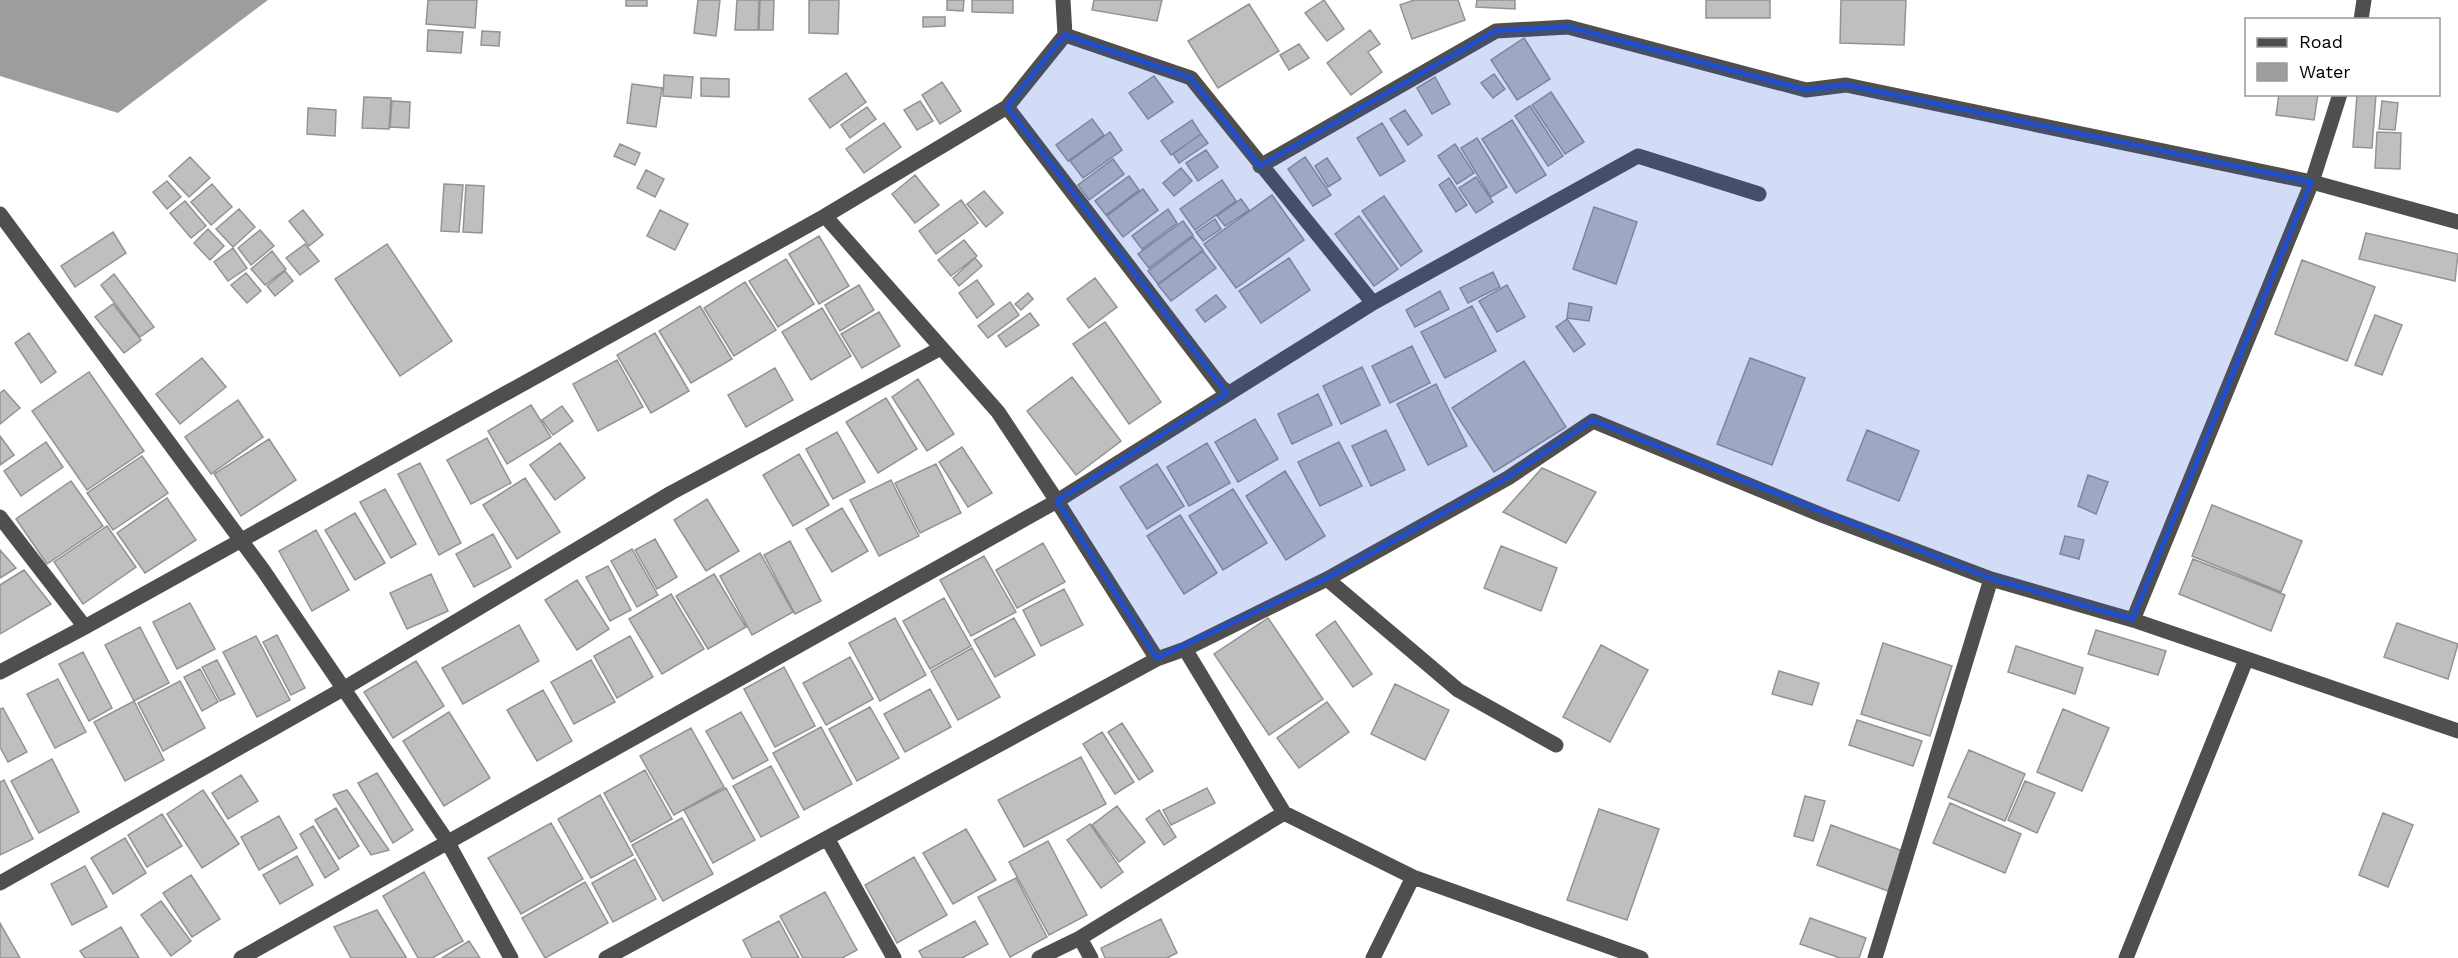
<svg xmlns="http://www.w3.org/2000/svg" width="2458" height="958" font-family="'Work Sans',sans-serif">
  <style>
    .water { fill: #9d9d9d }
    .building { fill: #bfbfbf; stroke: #939393; stroke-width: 1.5 }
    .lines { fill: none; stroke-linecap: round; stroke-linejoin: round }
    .minor { stroke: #4f4f4f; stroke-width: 15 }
    .marked { fill: #1d4ed8; fill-opacity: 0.2; stroke: #1d4ed8; stroke-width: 4.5; stroke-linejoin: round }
  </style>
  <rect width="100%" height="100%" fill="#fff"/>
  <path class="water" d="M0,0H268L118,113L0,76Z"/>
  <path class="building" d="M428,0H477L475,28L426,24Z
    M626,0H647V6H626Z
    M698,0H720L716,36L694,33Z
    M737,0H759L758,30H735Z
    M760,0H774L773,30H759Z
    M809,0H839L838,34L809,33Z
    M947,0H964L963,11L947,10Z
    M972,0H1013V13L972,12Z
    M1094,0H1162L1157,21L1092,10Z
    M1324,0L1344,29L1327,41L1305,13Z
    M1414,0H1458L1465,20L1412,39L1400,5Z
    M1477,0H1515V9L1476,7Z
    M1706,0H1770V18H1706Z
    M1841,0H1906L1904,45L1840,43Z
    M1249,4L1279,51L1218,88L1188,41Z
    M923,17H945V26L923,27Z
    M428,30L463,32L461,53L427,51Z
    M1370,30L1380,44L1368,52L1382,72L1351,95L1327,63Z
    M482,31L500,32L499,46L481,45Z
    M1524,38L1550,79L1517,100L1491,60Z
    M1299,44L1309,58L1289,70L1280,55Z
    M846,73L866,102L830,128L809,99Z
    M1494,74L1505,89L1493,98L1481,83Z
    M664,75L693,77L691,98L663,96Z
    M1154,76L1173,102L1148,119L1129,93Z
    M1435,77L1450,104L1432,114L1417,88Z
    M701,78L729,79V97L701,96Z
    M942,82L961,111L940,124L922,95Z
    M632,84L662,88L656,127L627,123Z
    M1551,92L1584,142L1565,154L1532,105Z
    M2279,94H2318L2314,120L2276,115Z
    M2357,94H2376L2372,148L2353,147Z
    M364,97L391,98L389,129L362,128Z
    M392,101L410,102L409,128L390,127Z
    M920,101L933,121L917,130L904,110Z
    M2382,101L2398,103L2395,130L2379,129Z
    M1530,106L1563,156L1548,166L1515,116Z
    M867,107L876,119L850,138L841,125Z
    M308,108L336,110L335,136L307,134Z
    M1405,110L1422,135L1408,145L1390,119Z
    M1092,119L1104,135L1068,161L1056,145Z
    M1192,120L1201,134L1171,155L1161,141Z
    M1512,120L1546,175L1516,193L1482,139Z
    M884,123L901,147L864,173L846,149Z
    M1382,123L1405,161L1380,176L1357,138Z
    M1110,132L1122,150L1083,178L1070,161Z
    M2377,132L2401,133L2400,169L2375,168Z
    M1201,134L1208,143L1179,163L1173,154Z
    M1477,138L1507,187L1491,197L1461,148Z
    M620,144L640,153L635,165L614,156Z
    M1455,144L1474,173L1457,184L1438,156Z
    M1206,150L1218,167L1198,181L1186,163Z
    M190,157L210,178L189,197L169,176Z
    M1305,157L1331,195L1313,206L1288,169Z
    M1327,158L1341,179L1328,187L1315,166Z
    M1113,159L1124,174L1089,200L1078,185Z
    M1181,168L1192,181L1174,196L1163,183Z
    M646,170L664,179L655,197L637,188Z
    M915,175L939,205L915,223L892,194Z
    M1129,176L1139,190L1106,215L1095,201Z
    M1476,177L1493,202L1476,213L1459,188Z
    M1449,178L1467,205L1456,212L1439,185Z
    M1222,180L1236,201L1195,230L1180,209Z
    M167,181L181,197L167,209L153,192Z
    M212,184L232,207L211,225L191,202Z
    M444,184L463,185L459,232L441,231Z
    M466,185L484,186L482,233L463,232Z
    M1143,189L1158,210L1123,237L1107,216Z
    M984,191L1003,213L986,227L967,204Z
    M1272,195L1304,240L1236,288L1204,244Z
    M1384,196L1422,251L1401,266L1362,211Z
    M1241,199L1249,210L1225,226L1217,216Z
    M961,200L978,223L936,254L919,231Z
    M185,201L206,226L191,238L170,213Z
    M1594,207L1637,222L1616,284L1573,269Z
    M239,209L255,227L233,247L216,229Z
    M1168,209L1177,223L1142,249L1132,236Z
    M303,210L323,235L309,246L289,221Z
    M660,210L688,224L675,250L647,236Z
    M1359,216L1398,269L1374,286L1335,234Z
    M1215,219L1221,229L1203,241L1196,232Z
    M1183,221L1193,235L1149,268L1138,254Z
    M208,229L224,246L210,260L194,243Z
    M260,230L274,246L251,265L238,248Z
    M113,232L126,253L75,287L61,266Z
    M2366,233L2458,254L2455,281L2359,259Z
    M819,236L849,286L819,304L789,254Z
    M1193,237L1203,250L1158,284L1148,271Z
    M964,240L977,256L951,276L938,260Z
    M305,244L319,261L300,275L286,258Z
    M387,244L452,341L400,376L335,279Z
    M233,248L247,268L228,281L214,262Z
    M272,251L286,269L265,285L251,269Z
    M1203,251L1216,268L1171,301L1158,285Z
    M975,258L982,266L959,286L953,278Z
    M1289,258L1310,290L1261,323L1239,291Z
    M786,259L814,304L778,327L749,281Z
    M2302,260L2375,287L2347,361L2275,334Z
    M285,271L293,281L275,296L267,286Z
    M1493,272L1500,287L1468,303L1460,288Z
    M246,273L261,291L247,303L231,285Z
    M114,274L154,327L140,337L101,285Z
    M1095,278L1117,307L1089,328L1067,299Z
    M977,280L994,304L977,318L959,293Z
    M745,282L776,330L734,356L704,308Z
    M859,285L874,310L840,331L825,305Z
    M1507,285L1525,317L1497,332L1479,301Z
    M1440,291L1449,309L1415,327L1406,310Z
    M1028,293L1033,299L1021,310L1015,304Z
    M1216,295L1226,307L1205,322L1196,310Z
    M1010,302L1019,315L988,338L978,326Z
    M1569,303L1592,307L1589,321L1567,318Z
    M113,304L141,340L124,353L95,317Z
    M700,306L732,359L691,383L659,331Z
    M1472,306L1496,351L1445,378L1421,332Z
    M822,308L851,356L811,380L782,332Z
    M879,312L900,346L862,368L841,334Z
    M1030,313L1039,325L1006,347L998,336Z
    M2375,315L2402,325L2382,375L2355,365Z
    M1567,319L1585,344L1574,352L1556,327Z
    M1105,322L1161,402L1129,424L1073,344Z
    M29,333L56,372L41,383L15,343Z
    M655,333L689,391L651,413L617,355Z
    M1412,346L1430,383L1390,403L1372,366Z
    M202,358L226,387L180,424L156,394Z
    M1750,358L1805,378L1772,465L1717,444Z
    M617,360L643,407L598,431L573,384Z
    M1524,361L1566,427L1494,472L1452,408Z
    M1362,367L1380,405L1341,424L1323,386Z
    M775,368L793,400L746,427L728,395Z
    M89,372L144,451L87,490L32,411Z
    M1072,377L1121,441L1076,475L1027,411Z
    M918,379L954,434L927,451L892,397Z
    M1436,384L1467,446L1428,465L1397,404Z
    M4,390L20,408L0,424V393Z
    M1318,394L1332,425L1292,444L1278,414Z
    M886,398L917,449L878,473L846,422Z
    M238,400L263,437L211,474L185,437Z
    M531,405L551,437L507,464L488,431Z
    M562,406L573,421L553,435L542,420Z
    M1255,419L1278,459L1238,482L1215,442Z
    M1386,430L1405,470L1371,486L1352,446Z
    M1867,430L1919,451L1899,501L1847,480Z
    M837,432L865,482L833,499L806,449Z
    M0,436L14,455L0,465Z
    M487,438L511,483L471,504L447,460Z
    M269,439L296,480L241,516L214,474Z
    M46,442L63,467L21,496L4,471Z
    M1339,442L1362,486L1320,506L1298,462Z
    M560,443L585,478L555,500L530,465Z
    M1207,443L1230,483L1189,506L1167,467Z
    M962,447L992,493L968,507L939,462Z
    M799,454L829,505L793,526L763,475Z
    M142,456L168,493L113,530L87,493Z
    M420,463L461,543L439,555L398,474Z
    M936,464L961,513L920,533L895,483Z
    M1157,464L1184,506L1147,529L1120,487Z
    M1542,468L1596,492L1566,543L1503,512Z
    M1285,471L1325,536L1286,560L1246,496Z
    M2088,475L2108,482L2096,514L2078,506Z
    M525,478L560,532L517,559L483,505Z
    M891,480L919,536L879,556L850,500Z
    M71,481L103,526L47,564L16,519Z
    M385,489L416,544L391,558L360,502Z
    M1233,489L1267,543L1223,570L1189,516Z
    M167,498L196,540L145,573L117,533Z
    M707,499L739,551L706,571L674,520Z
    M2212,505L2302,541L2281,592L2192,556Z
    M842,508L868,551L832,572L806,529Z
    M355,513L385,563L355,580L325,530Z
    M1180,515L1217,573L1184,594L1147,536Z
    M107,526L136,567L83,604L54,562Z
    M316,530L349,590L312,611L279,551Z
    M493,534L511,567L474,587L456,554Z
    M2065,536L2084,540L2079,559L2060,554Z
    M655,539L677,577L657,589L635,550Z
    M790,541L821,601L795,614L764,555Z
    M1043,543L1065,582L1017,608L996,570Z
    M1501,546L1557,568L1541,611L1484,588Z
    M632,549L658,595L637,607L611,561Z
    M0,550L16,568L0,578Z
    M760,553L793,612L752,635L720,576Z
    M984,556L1016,612L971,636L940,580Z
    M2193,559L2285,595L2271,631L2179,594Z
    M608,566L631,610L610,621L586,577Z
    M24,570L51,604L0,634V585Z
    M431,574L448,611L407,629L390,593Z
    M714,574L746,627L708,649L676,596Z
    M577,580L609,629L577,650L545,600Z
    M1064,589L1083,625L1041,646L1023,610Z
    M671,594L704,649L662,674L629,619Z
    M944,598L971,646L930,669L903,621Z
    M190,603L215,649L177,669L153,622Z
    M895,618L926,675L880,701L849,643Z
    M1014,618L1035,655L995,677L974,640Z
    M1268,618L1323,699L1269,735L1214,654Z
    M1335,621L1372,674L1353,687L1316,635Z
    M2397,623L2458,644L2448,679L2384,657Z
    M519,625L539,661L463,704L442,668Z
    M140,627L169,683L134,701L105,645Z
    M2096,630L2166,651L2158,675L2088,654Z
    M277,635L305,688L291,695L263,642Z
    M256,636L290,700L257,717L223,652Z
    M630,636L653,677L617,698L594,656Z
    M1883,643L1952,666L1930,736L1861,714Z
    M1601,645L1648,670L1610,742L1563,717Z
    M2016,646L2083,668L2075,694L2008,672Z
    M972,648L1000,697L958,720L931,671Z
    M83,652L112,708L89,721L59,664Z
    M850,657L873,699L826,725L803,683Z
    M217,660L235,694L220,701L202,667Z
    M591,660L615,702L574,724L551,682Z
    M416,661L444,706L393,738L364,692Z
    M784,667L815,726L775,747L744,689Z
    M200,669L218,702L202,711L184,677Z
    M1779,671L1819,683L1812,705L1772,694Z
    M58,679L86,732L55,748L27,694Z
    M180,681L205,728L163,751L138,703Z
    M1395,684L1449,710L1425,760L1371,734Z
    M930,689L951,727L905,752L884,714Z
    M543,690L572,741L537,761L507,710Z
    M134,701L164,760L125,781L94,722Z
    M1327,702L1349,732L1299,768L1277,738Z
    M870,707L899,758L857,781L829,729Z
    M3,708L27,752L8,762L0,747V709Z
    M2063,709L2109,728L2082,791L2037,772Z
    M449,712L490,778L444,806L403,741Z
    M741,712L768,760L733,779L706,731Z
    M1857,720L1922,741L1913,766L1849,745Z
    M1122,723L1153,771L1139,780L1108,732Z
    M821,727L852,784L804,810L773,753Z
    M691,728L724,787L674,815L640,756Z
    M1102,732L1134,782L1115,794L1083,744Z
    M1969,750L2025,774L2005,821L1948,797Z
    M1081,757L1106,804L1024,847L998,800Z
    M52,759L79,812L39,833L11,781Z
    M771,766L799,817L761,837L733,786Z
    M645,770L672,819L631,842L604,793Z
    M377,773L413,830L393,843L358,783Z
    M241,775L258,801L228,819L212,793Z
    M4,780L33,839L0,855V782Z
    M2025,781L2055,793L2037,833L2008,820Z
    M726,788L755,840L713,863L684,810Z
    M1207,788L1215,803L1171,825L1163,810Z
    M203,790L239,844L202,868L167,814Z
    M347,790L389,850L371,855L333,795Z
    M600,795L633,855L591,878L558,819Z
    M1805,796L1825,801L1813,841L1794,836Z
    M1950,803L2021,834L2005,873L1933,843Z
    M1117,806L1145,842L1119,862L1092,825Z
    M336,808L359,846L339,859L315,820Z
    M1599,809L1659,829L1627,920L1567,900Z
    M1159,810L1176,837L1164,845L1146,819Z
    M2383,813L2413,825L2388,887L2359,875Z
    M162,814L182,846L147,867L128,835Z
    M279,816L297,848L259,870L241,837Z
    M682,818L713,874L663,901L632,845Z
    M551,823L583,879L521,914L488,858Z
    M1090,824L1123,872L1101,888L1067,840Z
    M1831,825L1903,851L1888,891L1817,865Z
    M313,826L339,869L325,878L300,834Z
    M966,829L996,880L953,904L923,853Z
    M125,838L146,873L113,894L91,858Z
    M1048,841L1087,915L1049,935L1009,862Z
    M297,856L313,885L280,904L263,875Z
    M914,857L947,915L897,943L865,885Z
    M635,859L656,899L613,922L592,883Z
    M85,866L107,907L72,925L51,884Z
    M424,872L463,941L432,958H418L383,896Z
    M191,875L220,919L192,937L163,893Z
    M1016,878L1047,937L1010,957L978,897Z
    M585,882L608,923L545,958L522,918Z
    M825,892L857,950L842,958H803L780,916Z
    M161,901L191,941L171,956L141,915Z
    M377,910L406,957V958H351L334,927Z
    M1810,918L1866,938L1859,958H1840L1800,944Z
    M1161,919L1177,953L1167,958H1105L1101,948Z
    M779,921L799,958H752L743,940Z
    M975,921L988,944L962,958H923L919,951Z
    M0,923L20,958H0Z
    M121,927L139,958H85L80,951Z
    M469,941L480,958H442Z"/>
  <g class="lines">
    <path class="minor" d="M2361,20L2364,0
      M1065,35L1191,78L1373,303
      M1007,107L1221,387L1229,393
      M1260,166L1496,31L1568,27L1806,90L1846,85L2312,182L2458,222
      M0,214L263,570L447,841L511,958
      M825,216L1007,107L1065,35L1063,0
      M0,517L85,627
      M1327,579L1458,690L1556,745
      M2133,620L2312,182L2340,94
      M1185,649L1327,579L1508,478L1593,421L1824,516L1991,579L2133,620L2458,731
      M1157,659L1185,649L1284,813L1413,877L1641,958
      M0,672L85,627L825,216L998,412L1057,501L1157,659L606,958
      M827,838L894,958
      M0,883L343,689L671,493L941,348
      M1080,938L1091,958
      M241,958L1057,501L1373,303L1638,156L1759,194
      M1039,958L1080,938L1284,813
      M1373,958L1413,877
      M1875,958L1991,579
      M2126,958L2246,660"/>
  </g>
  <path class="marked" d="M1568,27L1806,90L1846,85L2312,182L2133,620L1991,579L1593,421L1508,478L1327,579L1157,659L1057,501L1227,394L1007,107L1065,35L1191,78L1260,166L1496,31Z"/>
  <rect x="2245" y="18" width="195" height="78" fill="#ffffff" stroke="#999999" stroke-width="1.5"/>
  <rect x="2257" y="38" width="30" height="9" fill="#4f4f4f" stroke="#999999" stroke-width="1.5"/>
  <text x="2299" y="48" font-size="18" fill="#000000">Road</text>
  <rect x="2257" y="63" width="30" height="18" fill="#9d9d9d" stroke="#999999" stroke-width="1.5"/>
  <text x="2299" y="78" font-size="18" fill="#000000">Water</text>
</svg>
